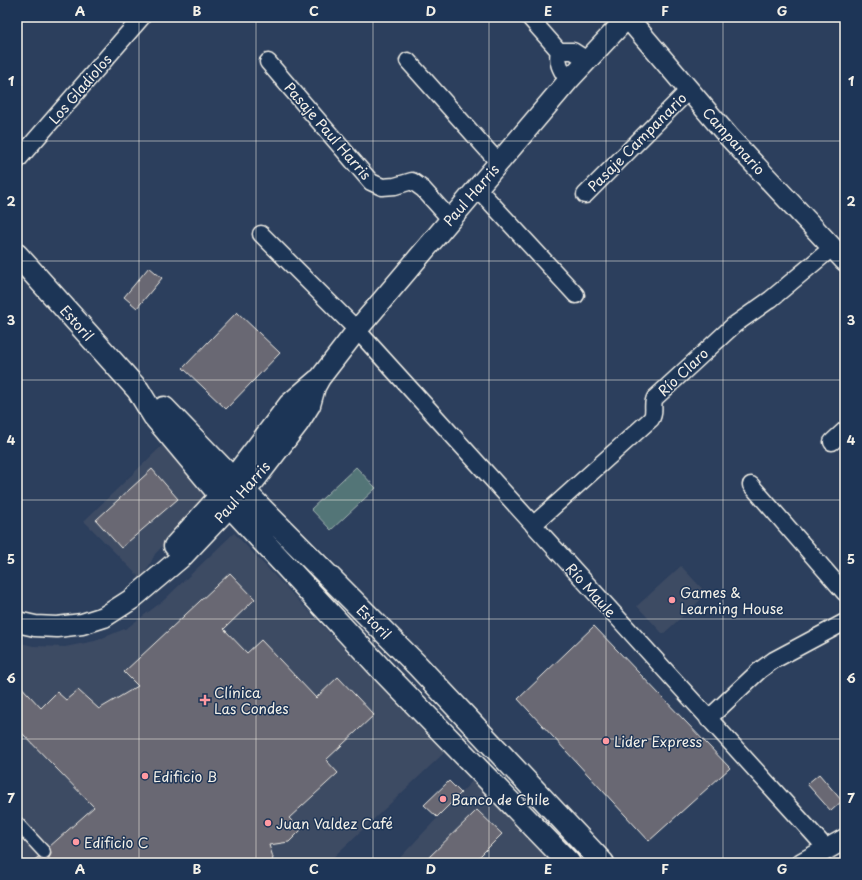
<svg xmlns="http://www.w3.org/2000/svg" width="862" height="880" font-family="'Playpen Sans',sans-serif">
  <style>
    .built { fill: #3e4b64 }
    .green { fill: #527577; stroke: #a3b3b0 }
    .building { fill: #696773; stroke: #f4f1e8 }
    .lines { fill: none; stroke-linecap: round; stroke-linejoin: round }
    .pedestrian-casing { stroke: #f4f1e8; stroke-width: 15 }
    .minor-casing { stroke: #f4f1e8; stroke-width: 19 }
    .tertiary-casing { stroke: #f4f1e8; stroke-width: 23 }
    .secondary-casing { stroke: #f4f1e8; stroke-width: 25 }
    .pedestrian { stroke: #1d3557; stroke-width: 12 }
    .minor { stroke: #1d3557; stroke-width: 16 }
    .tertiary { stroke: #1d3557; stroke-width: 20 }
    .secondary { stroke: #1d3557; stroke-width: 22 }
    .grid { fill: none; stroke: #f4f1e8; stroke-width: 1; stroke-opacity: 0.55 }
    .poi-dot { fill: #ff9aa2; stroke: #1d3557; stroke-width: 1.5 }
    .labels { text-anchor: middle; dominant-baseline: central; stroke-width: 3; stroke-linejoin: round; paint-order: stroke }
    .street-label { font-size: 14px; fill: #f4f1e8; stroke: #1d3557 }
    .poi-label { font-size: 14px; fill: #f4f1e8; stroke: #1d3557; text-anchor: start }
    .neatline { fill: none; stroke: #f4f1e8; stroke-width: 1.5 }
    .grid-label { font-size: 13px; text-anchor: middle; font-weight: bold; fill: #f4f1e8 }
  </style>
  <rect width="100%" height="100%" fill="#2c3f5d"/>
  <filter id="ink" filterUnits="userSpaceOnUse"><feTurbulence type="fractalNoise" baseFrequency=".025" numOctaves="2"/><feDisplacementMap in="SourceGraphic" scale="8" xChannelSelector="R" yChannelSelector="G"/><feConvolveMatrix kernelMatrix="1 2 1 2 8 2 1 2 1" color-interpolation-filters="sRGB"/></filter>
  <g filter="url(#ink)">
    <path class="built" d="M167,441L205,493V498L204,504L155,554L142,580L84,521Z
      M234,533L444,753L327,863H17V642L33,646L65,647L95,641L127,628L163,601Z
      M681,566L707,594L663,634L637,606Z
      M475,778L559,863H395Z"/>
    <path class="green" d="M356,467L376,488L331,530L311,509Z"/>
    <path class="building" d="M149,267L162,278L137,308L124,297Z
      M237,312L280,353L226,409L183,368Z
      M152,469L178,499L121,548L96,520Z
      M230,573L255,599L224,629L247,653L261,640L316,698L338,677L374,715L326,760L338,773L289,818L301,830L289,842L269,845L273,857L272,863H31L38,857L42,859L49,858L51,854L49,847L94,807L17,728V682L41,708L57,692L66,700L78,690L99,709L138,686L124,672Z
      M594,626L730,768L649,841L518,699Z
      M819,774L842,801L831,811L807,784Z
      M449,781L461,793L437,817L424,805Z
      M477,810L502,834L473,863H423Z"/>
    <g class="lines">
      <g class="pedestrian-casing">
        <path id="pedestrian" d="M17,823L44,852"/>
      </g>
      <g class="minor-casing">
        <path id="minor" d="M529,17L559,51
          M408,61L499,163
          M268,62L371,182L382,187L395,186L412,181L423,189L450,219
          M568,81C562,71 556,63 559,51H573L587,60
          M17,161L142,17
          M477,188L576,295
          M585,195L689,90
          M261,234L357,330L827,849
          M832,442L845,430
          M751,485L845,593
          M533,525L651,419C656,412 651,405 655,398L734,325L771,299L833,247
          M708,719L760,670L774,660L845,622"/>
      </g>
      <g class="tertiary-casing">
        <path id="tertiary" d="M627,17L728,136L845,261
          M174,546L220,495L289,404L317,380
          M17,622L35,626L57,627L82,624L104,617L132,599L183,556L255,480L298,424L310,405L315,387L320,378L357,330L568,81L628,17
          M802,863L845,839"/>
      </g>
      <g class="secondary-casing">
        <path id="secondary" d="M17,255L138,390L154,416L220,495L383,671L569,863
          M164,408L244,491L417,665L603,863"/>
      </g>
      <use href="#pedestrian" class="pedestrian"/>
      <use href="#minor" class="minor"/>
      <use href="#tertiary" class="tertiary"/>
      <use href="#secondary" class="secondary"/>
    </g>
  </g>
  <path class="grid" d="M139,17V863M256,17V863M373,17V863M489,17V863M606,17V863M723,17V863M17,141H845M17,261H845M17,380H845M17,500H845M17,619H845M17,739H845"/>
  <g class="poi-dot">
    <circle cx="672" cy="600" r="4"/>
    <path d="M203 694h4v4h4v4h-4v4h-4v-4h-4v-4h4z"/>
    <circle cx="606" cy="741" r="4"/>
    <circle cx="145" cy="776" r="4"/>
    <circle cx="443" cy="799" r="4"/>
    <circle cx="268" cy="823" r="4"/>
    <circle cx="76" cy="842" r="4"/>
  </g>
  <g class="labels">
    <g class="street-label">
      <text transform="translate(80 89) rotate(-49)">Los Gladiolos</text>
      <text transform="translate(328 131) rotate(49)">Pasaje Paul Harris</text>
      <text transform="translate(734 141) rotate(48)">Campanario</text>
      <text transform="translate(637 142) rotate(-45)">Pasaje Campanario</text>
      <text transform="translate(471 195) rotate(-49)">Paul Harris</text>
      <text transform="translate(77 323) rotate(48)">Estoril</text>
      <text transform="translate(683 372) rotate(-43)">Río Claro</text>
      <text transform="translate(242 492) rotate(-49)">Paul Harris</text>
      <text transform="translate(591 590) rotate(48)">Río Maule</text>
      <text transform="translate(374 622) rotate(45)">Estoril</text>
    </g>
    <g class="poi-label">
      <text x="680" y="592">Games &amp;<tspan x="680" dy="16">Learning House</tspan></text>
      <text x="214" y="692">Clínica<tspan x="214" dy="16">Las Condes</tspan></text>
      <text x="614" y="741">Lider Express</text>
      <text x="153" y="776">Edificio B</text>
      <text x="451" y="799">Banco de Chile</text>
      <text x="276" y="823">Juan Valdez Café</text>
      <text x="84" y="842">Edificio C</text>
    </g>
  </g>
  <rect width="862" height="880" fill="none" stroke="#1d3557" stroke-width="44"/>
  <rect x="22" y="22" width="818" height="836" class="neatline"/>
  <g class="grid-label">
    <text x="80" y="16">A</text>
    <text x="197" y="16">B</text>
    <text x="314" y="16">C</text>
    <text x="431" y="16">D</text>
    <text x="548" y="16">E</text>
    <text x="665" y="16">F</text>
    <text x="782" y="16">G</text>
    <text x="11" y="86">1</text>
    <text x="851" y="86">1</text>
    <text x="11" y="206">2</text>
    <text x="851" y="206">2</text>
    <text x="11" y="325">3</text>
    <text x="851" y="325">3</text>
    <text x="11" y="445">4</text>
    <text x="851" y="445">4</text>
    <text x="11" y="564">5</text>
    <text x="851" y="564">5</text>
    <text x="11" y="683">6</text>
    <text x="851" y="683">6</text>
    <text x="11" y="803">7</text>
    <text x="851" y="803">7</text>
    <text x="80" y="874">A</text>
    <text x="197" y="874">B</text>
    <text x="314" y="874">C</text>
    <text x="431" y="874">D</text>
    <text x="548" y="874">E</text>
    <text x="665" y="874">F</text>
    <text x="782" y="874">G</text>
  </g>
</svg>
